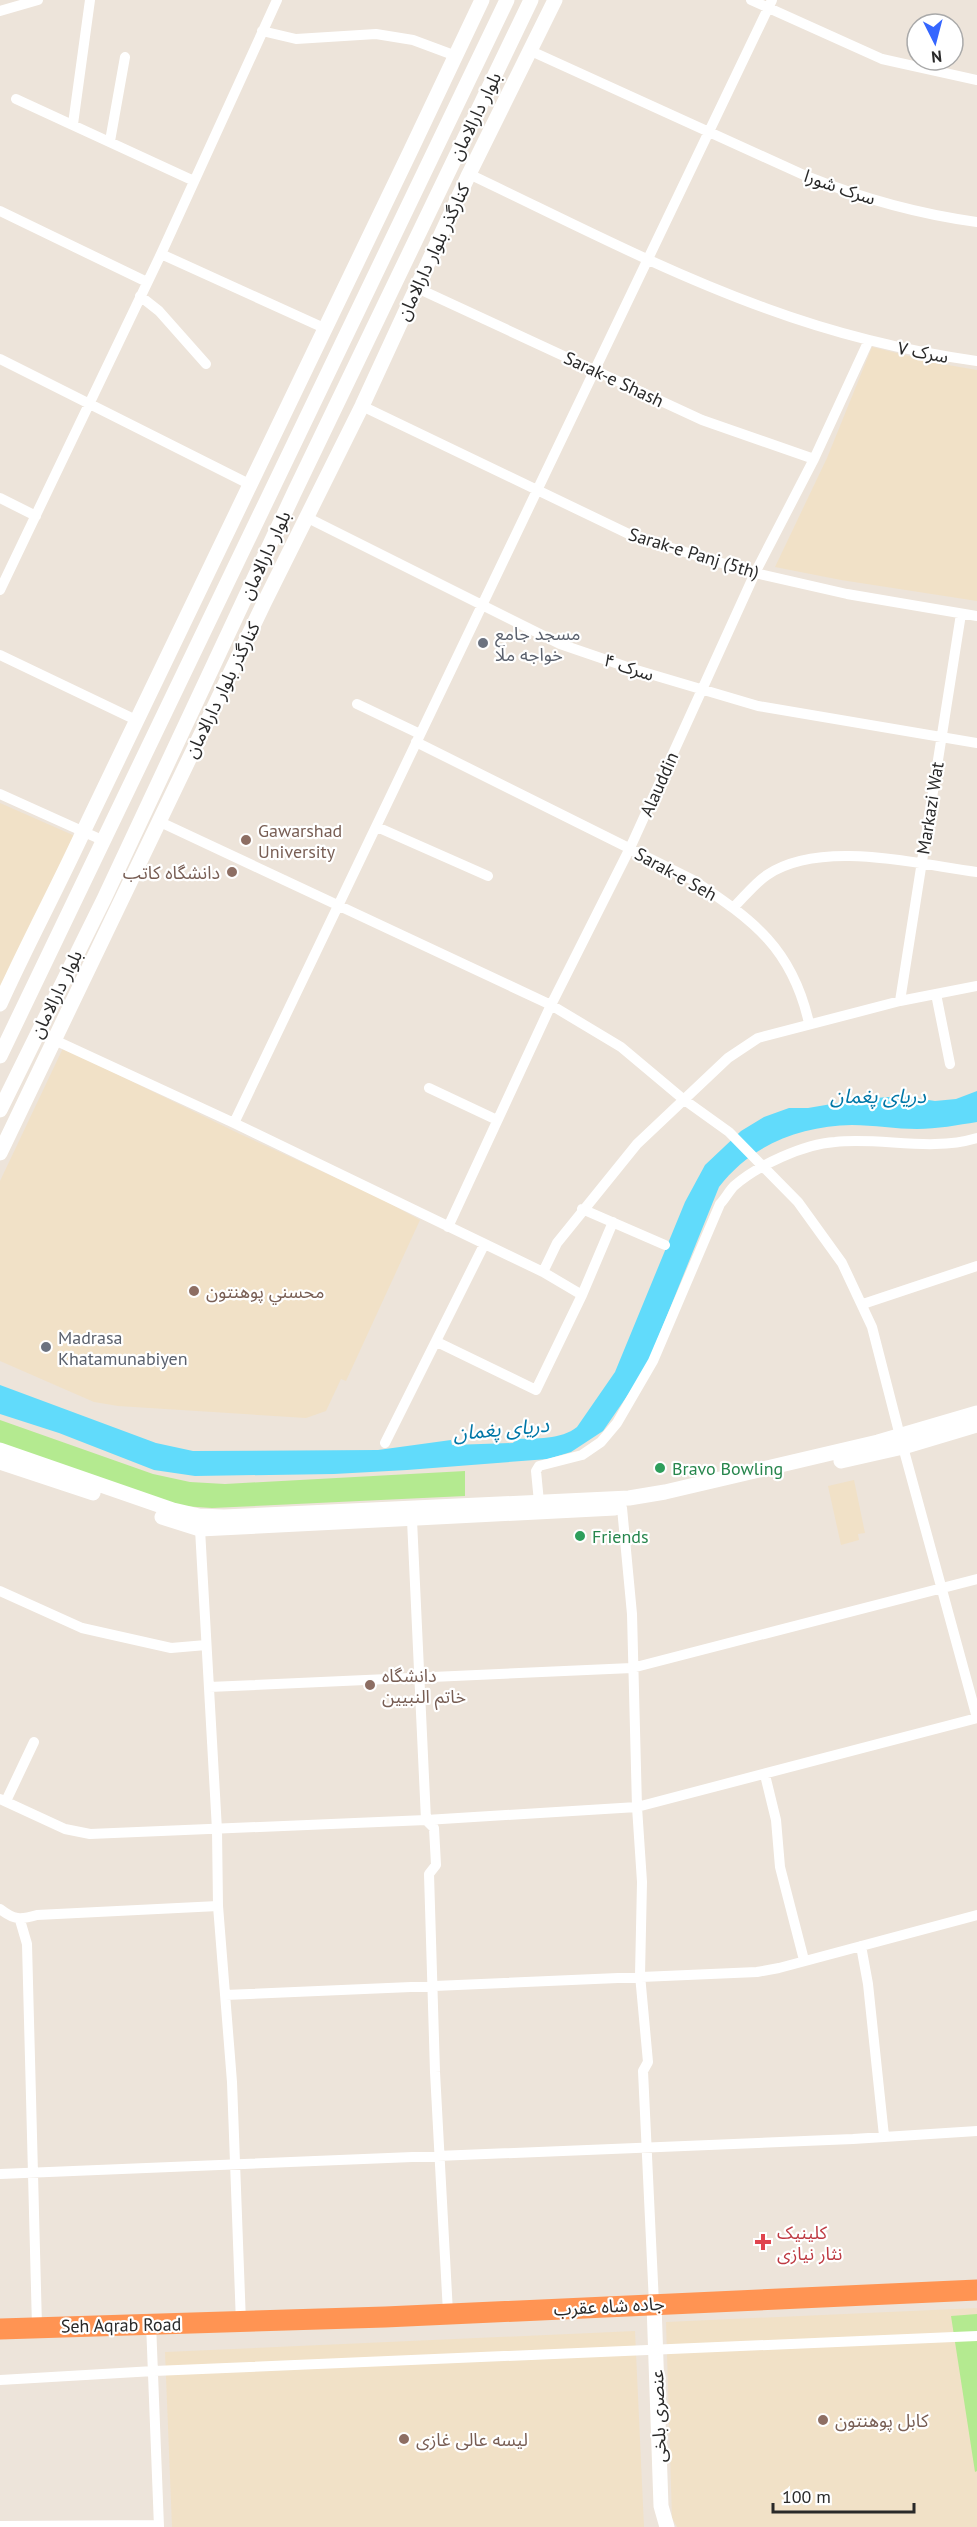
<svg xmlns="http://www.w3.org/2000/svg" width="977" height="2527" font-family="'PT Sans','Noto Sans Arabic',sans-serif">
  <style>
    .education { fill: #f1e1c7 }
    .green { fill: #b4ea90 }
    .water { fill: #61dbfb }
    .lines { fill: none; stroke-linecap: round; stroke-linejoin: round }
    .street { stroke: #fff; stroke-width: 10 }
    .secondary { stroke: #fff; stroke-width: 15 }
    .highway { stroke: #ff9453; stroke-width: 21 }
    .worship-dot { fill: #6b7280; stroke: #fff; stroke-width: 2 }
    .education-dot { fill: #8d6e63; stroke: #fff; stroke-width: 2 }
    .leisure-dot { fill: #2e9e5b; stroke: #fff; stroke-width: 2 }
    .health-dot { fill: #e0444e; stroke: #fff; stroke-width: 2 }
    .labels { text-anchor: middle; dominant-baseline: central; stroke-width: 4.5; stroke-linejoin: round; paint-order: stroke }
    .street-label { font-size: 18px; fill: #292929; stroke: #fff }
    .worship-label { font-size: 18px; fill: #5b616d; stroke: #fff; text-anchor: start }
    .education-label { font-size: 18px; fill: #785e54; stroke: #fff; text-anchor: start }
    .leisure-label { font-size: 18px; fill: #27864d; stroke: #fff; text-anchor: start }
    .health-label { font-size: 18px; fill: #be3a42; stroke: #fff; text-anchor: start }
    .water-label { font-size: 20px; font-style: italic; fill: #0077a7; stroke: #fff }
  </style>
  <rect width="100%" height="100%" fill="#ede4da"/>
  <path class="education" d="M872,347L942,364L977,370V601L841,580L775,567L827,458Z
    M0,803L75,836L0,996Z
    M64,1046L96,1064L240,1134L376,1196L420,1220L346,1381L341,1379L326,1411L306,1418L118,1406L94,1402L71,1392L0,1361V1181Z
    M854,1480L865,1533L858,1534L859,1540L841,1545L828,1486Z
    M977,2308V2527H677L672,2518L666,2322Z
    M635,2331L644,2527H172L165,2352Z"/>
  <path class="green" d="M0,1420L153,1474L190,1482L225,1484L465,1471V1496L212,1508L182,1506L0,1445Z
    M977,2314V2471L975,2472L951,2316Z"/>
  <path class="water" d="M977,1091V1122C958,1125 937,1129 917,1129C896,1129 874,1125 852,1125C800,1126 751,1145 719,1187L645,1370L603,1431L571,1452L548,1459L407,1470L334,1474L195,1476L154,1470L59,1433L0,1414V1385L156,1443L193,1451L378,1450L451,1440L452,1445L513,1443L516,1439C536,1438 561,1440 577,1427L615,1372L685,1202L705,1165L741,1131L764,1117L789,1108H808L861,1099L903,1096L935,1101L956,1099Z"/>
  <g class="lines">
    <path class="street" d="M751,0L882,59L977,80
      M0,11L38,0
      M262,31L296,39L376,34L413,40L456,56
      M531,51L806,176C861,198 918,214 977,222
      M16,99L194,181
      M73,124L90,0
      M110,141L125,57
      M469,174C566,220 663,271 765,308C833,333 905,351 977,361
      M0,211L147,282
      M161,254L324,328
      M417,288L702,420L814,459
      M140,296L159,311L206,364
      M0,359L251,485
      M362,406L635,537L755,573L847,594L977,616
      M0,498L36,516
      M306,517L560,644L633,669L758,706L977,743
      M0,590L161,254L277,0
      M0,655L136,720
      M357,704L420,734
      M416,742L693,880C754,921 792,948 809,1023
      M0,794L102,840
      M158,821L551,1005L621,1047L683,1099L729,1132L798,1202L842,1263L872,1327L900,1436
      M377,827L488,876
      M734,907C744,897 755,883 767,875C821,839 916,864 977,872
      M936,994L950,1064
      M900,1001L961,614
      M37,1032L234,1123L543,1272L582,1295
      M429,1088L497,1120
      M234,1123C416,750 590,373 772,0
      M582,1209L665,1245
      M448,1227L551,1005L630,848L755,573L814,459L869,340
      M543,1272L557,1243L637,1144L728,1058L758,1038L900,1001L977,986
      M863,1304L977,1266
      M437,1342L536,1390L582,1295L613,1222
      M385,1443L484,1245
      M903,1447L977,1718
      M539,1502L536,1471L539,1466L582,1455L601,1442L617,1423L653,1361L720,1204C725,1199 729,1191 734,1186C758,1165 804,1144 835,1142C882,1137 930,1152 977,1138
      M622,1508L632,1614L637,1807L642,1882L640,1975L648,2062L643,2071L654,2304
      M412,1520L426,1820L434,1828L436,1865L429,1874L435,2072L448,2313
      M200,1529L217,1830L218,1906L232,2082L241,2323
      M0,1591L82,1628L171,1648L206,1645
      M209,1687L632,1668L977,1579
      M765,1775L776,1820L780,1867L804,1960
      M0,1799L65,1829L90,1834L426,1820L637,1807L977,1718
      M6,1801L34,1742
      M0,1909C14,1920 20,1920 37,1915L218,1906
      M20,1920L27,1944L37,2327
      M861,1946L868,1984L884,2136
      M225,1995L757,1972L779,1968L977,1915
      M0,2174L853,2139L977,2131
      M151,2323L159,2527
      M0,2380L154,2371L977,2336
      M0,2526L159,2525"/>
    <path class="secondary" d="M0,1004C27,944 58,887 85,828C216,551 352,277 482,0
      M0,1056L507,0
      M0,1110L104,899L294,493L531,0
      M0,1153L264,603L362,406L469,174L555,0
      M0,1450L173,1510L199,1516L224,1517L629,1498L665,1492L878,1442L977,1413
      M841,1461L903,1447L977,1425
      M0,1462L93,1493
      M162,1517L200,1529L615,1508
      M654,2304L661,2506L667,2527"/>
    <path class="highway" d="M0,2329L385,2317L977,2290"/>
  </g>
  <g class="worship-dot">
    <circle cx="483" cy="643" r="6"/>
    <circle cx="46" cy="1347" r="6"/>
  </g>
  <g class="education-dot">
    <circle cx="246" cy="840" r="6"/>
    <circle cx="232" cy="872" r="6"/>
    <circle cx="194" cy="1291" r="6"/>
    <circle cx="370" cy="1685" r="6"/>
    <circle cx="823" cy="2420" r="6"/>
    <circle cx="404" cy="2439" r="6"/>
  </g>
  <g class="leisure-dot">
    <circle cx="660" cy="1468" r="6"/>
    <circle cx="580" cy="1536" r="6"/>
  </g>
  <path class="health-dot" d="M760 2233h6v6h6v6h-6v6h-6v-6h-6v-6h6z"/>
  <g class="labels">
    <g class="street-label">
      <text transform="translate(475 116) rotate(-64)">بلوار دارالامان</text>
      <text transform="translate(840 187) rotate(19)">سرک شورا</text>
      <text transform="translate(433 252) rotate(-65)">کنارگذر بلوار دارالامان</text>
      <text transform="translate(923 352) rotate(11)">سرک ۷</text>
      <text transform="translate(614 379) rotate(25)">Sarak-e Shash</text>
      <text transform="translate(694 553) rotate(17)">Sarak-e Panj (5th)</text>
      <text transform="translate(265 555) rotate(-65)">بلوار دارالامان</text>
      <text transform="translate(629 667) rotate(18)">سرک ۴</text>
      <text transform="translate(222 690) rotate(-64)">کنارگذر بلوار دارالامان</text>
      <text transform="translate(659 784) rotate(-66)">Alauddin</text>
      <text transform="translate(930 808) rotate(-81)">Markazi Wat</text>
      <text transform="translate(676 874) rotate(29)">Sarak-e Seh</text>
      <text transform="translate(56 994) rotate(-64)">بلوار دارالامان</text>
      <text transform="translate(609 2306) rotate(-3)">جاده شاه عقرب</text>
      <text transform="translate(121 2325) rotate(-1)">Seh Aqrab Road</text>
      <text transform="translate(658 2416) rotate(-92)">عنصری بلخی</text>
    </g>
    <g class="worship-label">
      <text x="495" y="633">مسجد جامع<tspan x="495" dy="21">خواجه ملا</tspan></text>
      <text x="58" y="1337">Madrasa<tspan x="58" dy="21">Khatamunabiyen</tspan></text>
    </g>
    <g class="education-label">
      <text x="258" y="830">Gawarshad<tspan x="258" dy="21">University</tspan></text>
      <text x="220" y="872" text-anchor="end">دانشگاه کاتب</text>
      <text x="206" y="1291">محسني پوهنتون</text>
      <text x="382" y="1675">دانشگاه<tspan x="382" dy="21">خاتم النبیین</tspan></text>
      <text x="835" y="2420">کابل پوهنتون</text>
      <text x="416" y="2439">لیسه عالی غازی</text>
    </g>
    <g class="leisure-label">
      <text x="672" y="1468">Bravo Bowling</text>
      <text x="592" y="1536">Friends</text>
    </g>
    <g class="health-label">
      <text x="777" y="2232">کلینیک<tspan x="777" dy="21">نثار نیازی</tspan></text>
    </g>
    <g class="water-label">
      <text x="878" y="1096">دریای پغمان</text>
      <text transform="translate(501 1429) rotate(-5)">دریای پغمان</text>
    </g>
  </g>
  <g transform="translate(935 42) rotate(174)"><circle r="28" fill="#ffffff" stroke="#a9a9a9" stroke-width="1.5"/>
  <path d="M0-4.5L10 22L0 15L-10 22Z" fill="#3566ff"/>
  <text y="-9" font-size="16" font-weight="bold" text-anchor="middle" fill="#292929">N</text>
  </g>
  <path d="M773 2503v9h141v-9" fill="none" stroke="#292929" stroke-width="3"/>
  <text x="782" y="2503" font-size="18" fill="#292929" stroke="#ffffff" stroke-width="4.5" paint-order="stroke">100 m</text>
</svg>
